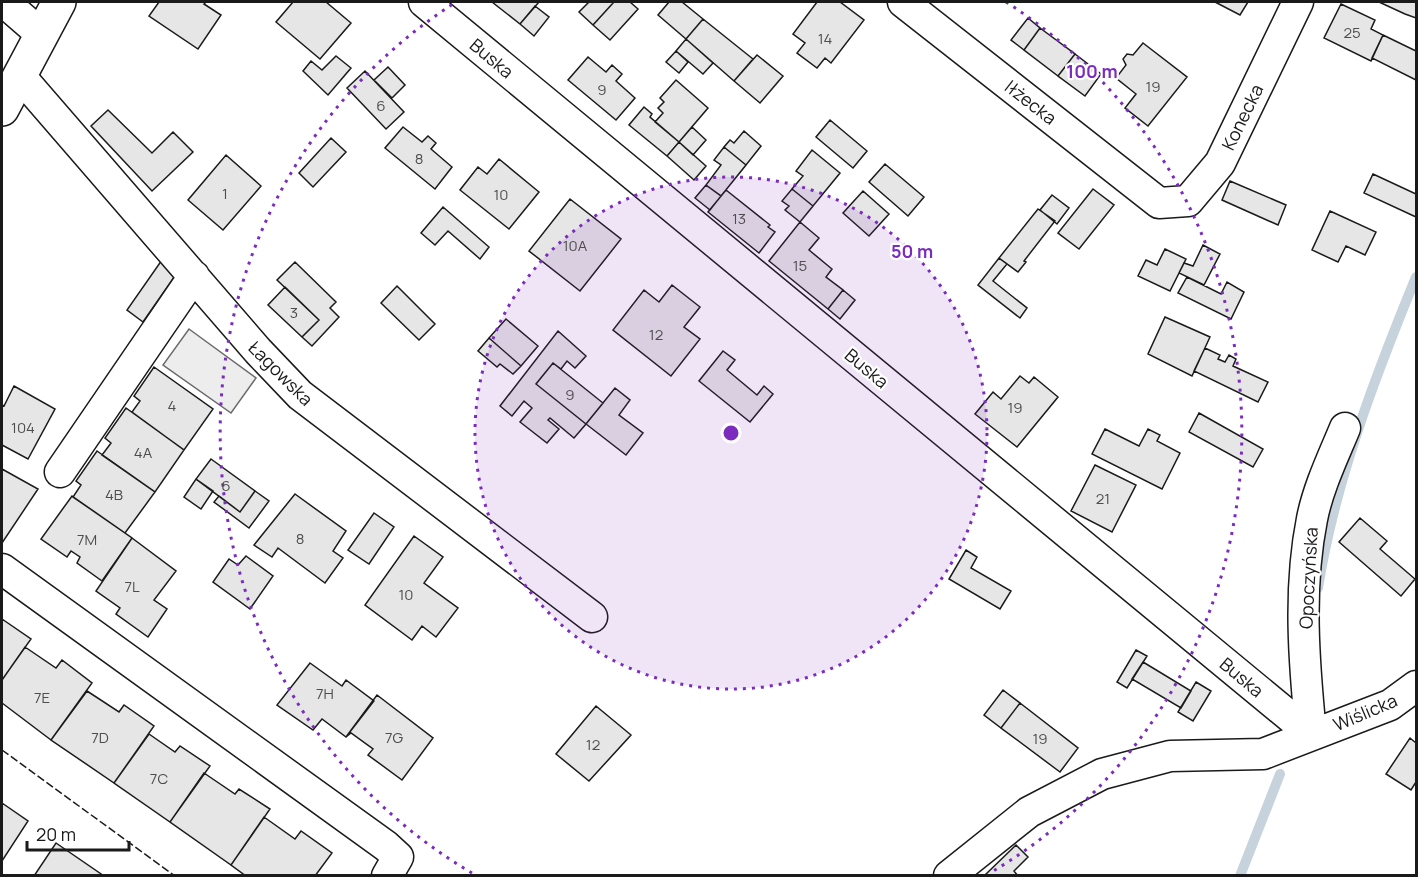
<svg xmlns="http://www.w3.org/2000/svg" width="1418" height="877" font-family="Manrope,sans-serif">
  <style>
    .parking { fill: #ededed; stroke: #6a6a6a; stroke-width: 1.5 }
    .lines { fill: none; stroke-linecap: round; stroke-linejoin: round }
    .stream { stroke: #c6d2dc; stroke-width: 10 }
    .building { fill: #e6e6e6; stroke: #1a1a1a; stroke-width: 1.5 }
    .minor-casing { stroke: #1a1a1a; stroke-width: 33 }
    .tertiary-casing { stroke: #1a1a1a; stroke-width: 36 }
    .minor { stroke: #fff; stroke-width: 30 }
    .tertiary { stroke: #fff; stroke-width: 33 }
    .fence { stroke: #1a1a1a; stroke-width: 1.5; stroke-dasharray: 8 3; stroke-linecap: butt }
    .ring { fill: none; stroke: #7b2cbf; stroke-width: 3; stroke-dasharray: 3 6 }
    .labels { text-anchor: middle; dominant-baseline: central; stroke-width: 4.5; stroke-linejoin: round; paint-order: stroke }
    .number-label { font-size: 15px; fill: #4d4d4d }
    .street-label { font-size: 18px; fill: #1a1a1a; stroke: #fff }
    .centre { fill: #7b2cbf; stroke: #fff; stroke-width: 3 }
    .ring-label { font-size: 18px; text-anchor: middle; font-weight: bold; fill: #7b2cbf; stroke: #fff; stroke-width: 4.5; stroke-linejoin: round; paint-order: stroke }
  </style>
  <rect width="100%" height="100%" fill="#fff"/>
  <path class="parking" d="M189,329L256,378L231,413L163,365Z"/>
  <g class="lines">
    <path class="stream" d="M1318,588C1335,481 1375,377 1416,277
      M1240,876L1280,774"/>
  </g>
  <path class="building" d="M159,2H206L204,4L221,15L198,49L149,16Z
    M293,2H326L351,23L320,59L276,22Z
    M492,2H539L520,24Z
    M589,2H612L613,3L593,25L579,12Z
    M614,2H630L638,9L610,40L593,25Z
    M669,2H682L703,19L686,39L658,15Z
    M817,2H840L864,20L831,63L825,58L817,68L797,53L805,43L793,34Z
    M1215,2H1248L1240,15Z
    M1379,2H1416V18L1405,14Z
    M1341,4L1375,20L1371,29L1383,35L1371,61L1324,38Z
    M535,6L549,17L534,36L520,24Z
    M1028,18L1040,28L1024,50L1011,40Z
    M703,19L753,59L734,81L686,39Z
    M1040,28L1075,54L1058,76L1024,50Z
    M1383,35L1416,51V80L1372,58Z
    M686,39L713,63L703,74L676,51Z
    M1143,43L1187,77L1148,126L1125,108L1136,94L1116,78L1126,65L1123,59L1127,54L1133,55Z
    M676,51L688,62L679,73L666,62Z
    M1075,54L1101,74L1085,96L1058,76Z
    M757,55L783,76L760,103L734,81Z
    M336,56L351,68L328,95L303,71L311,61L322,70Z
    M588,57L606,72L612,65L622,74L616,81L635,98L616,120L568,80Z
    M388,67L405,85L392,98L374,80Z
    M365,71L404,112L386,129L347,88Z
    M676,80L708,108L679,142L655,122L663,113L658,108L664,102L660,98Z
    M644,107L652,114L650,117L679,142L667,156L629,125Z
    M108,110L152,153L173,132L193,152L152,191L91,126Z
    M830,120L867,151L853,168L816,137Z
    M403,127L422,142L428,136L436,143L431,149L452,167L435,189L385,148Z
    M692,127L706,140L693,155L679,142Z
    M744,131L761,146L746,165L724,147L730,140L734,143Z
    M331,138L346,152L313,187L299,173Z
    M679,142L706,166L694,180L667,156Z
    M724,147L746,165L721,196L706,185L721,165L714,160Z
    M812,150L840,173L813,206L792,189L803,176L796,171Z
    M226,155L261,186L223,230L188,200Z
    M499,159L539,192L509,229L460,190L478,167L487,174Z
    M885,164L924,197L908,216L869,182Z
    M1373,174L1416,194V217L1364,193Z
    M1230,181L1286,205L1278,225L1222,200Z
    M706,185L721,196L710,210L695,198Z
    M792,189L813,206L800,222L785,210L789,206L782,201Z
    M1093,189L1114,205L1079,249L1058,233Z
    M726,190L770,225L768,227L775,232L759,253L708,212Z
    M863,191L889,214L869,236L843,213Z
    M1052,195L1069,208L1057,224L1040,210Z
    M570,199L621,239L580,291L529,251Z
    M443,207L489,247L480,259L448,231L435,245L421,233Z
    M1038,209L1055,221L1024,261L1026,262L1018,272L999,258Z
    M1330,211L1376,232L1365,255L1346,246L1338,262L1312,250Z
    M800,222L819,238L809,250L832,269L826,277L843,290L828,309L769,261Z
    M1203,245L1220,254L1204,285L1179,273L1184,263L1193,266Z
    M1165,249L1186,259L1170,291L1138,276L1146,260L1157,265Z
    M164,257L177,273L143,322L127,310Z
    M999,258L1007,264L993,281L1027,308L1020,318L978,285Z
    M295,262L336,302L330,308L339,317L312,346L302,337L319,320L277,280Z
    M1187,277L1221,294L1227,282L1244,292L1231,319L1178,293Z
    M672,285L700,307L684,327L700,339L671,376L613,330L644,290L659,302Z
    M397,286L435,324L419,340L381,303Z
    M285,287L319,320L302,337L268,305Z
    M843,290L855,300L840,319L828,309Z
    M1165,317L1210,337L1192,376L1148,354Z
    M506,319L538,346L521,366L489,338Z
    M558,331L586,356L575,368L567,361L561,369L553,363L536,384L586,424L574,438L550,418L548,420L559,429L547,443L520,422L532,408L524,401L512,416L500,406Z
    M489,338L521,366L513,374L500,364L497,367L478,351Z
    M1205,348L1220,355L1218,359L1225,362L1229,355L1236,359L1233,366L1268,382L1258,402L1194,371Z
    M723,351L735,360L727,370L757,395L764,386L773,394L750,422L699,381Z
    M553,363L603,403L586,424L536,384Z
    M154,367L213,409L184,450L132,412L140,401L134,396Z
    M1020,376L1029,383L1034,377L1058,397L1017,447L975,414L993,392L1001,399Z
    M14,386L55,409L28,459L2,445V405L4,406Z
    M615,388L630,400L619,415L643,433L626,455L586,424Z
    M126,408L184,450L155,492L102,455L111,443L105,438Z
    M1199,413L1263,449L1253,467L1189,432Z
    M1105,429L1139,446L1148,429L1160,435L1157,441L1180,453L1162,489L1092,454Z
    M97,451L155,492L125,533L73,497L81,485L76,481Z
    M211,459L255,491L240,512L196,479Z
    M1095,465L1136,485L1112,532L1071,511Z
    M2,469L38,489L2,543Z
    M196,479L213,491L201,509L184,497Z
    M255,491L269,501L249,528L214,502L219,496L240,512Z
    M295,494L346,531L333,551L343,558L325,583L278,548L272,557L254,545Z
    M72,496L132,538L102,581L77,563L80,557L71,551L67,557L41,539Z
    M374,513L394,527L369,564L348,550Z
    M1360,518L1387,541L1380,549L1415,579L1401,596L1339,542Z
    M414,536L443,557L424,583L458,608L436,637L422,626L412,640L365,605Z
    M132,538L176,571L154,600L167,609L148,637L116,614L120,608L96,591Z
    M966,550L977,557L971,568L1011,591L1000,609L949,579Z
    M246,556L273,576L250,609L213,582L229,559L238,565Z
    M2,619L31,639L2,680Z
    M25,647L56,668L62,660L92,683L51,740L2,703V680Z
    M1136,650L1147,656L1127,688L1117,682Z
    M1143,662L1191,691L1181,708L1132,679Z
    M310,663L342,686L346,680L374,701L346,737L322,719L313,730L277,705Z
    M1196,682L1211,691L1193,721L1178,712Z
    M1003,690L1020,703L1001,728L984,715Z
    M87,691L119,712L124,705L154,726L114,783L51,740Z
    M377,695L433,738L402,780L368,755L373,749L351,733L346,737Z
    M1020,703L1078,748L1060,772L1001,728Z
    M596,706L631,735L589,781L556,754Z
    M149,734L175,752L180,746L210,766L170,822L114,783Z
    M1410,738L1416,743V782L1411,790L1386,774Z
    M204,773L235,794L239,789L270,809L231,865L170,822Z
    M2,803L28,821L2,861Z
    M264,817L295,839L301,831L332,853L315,876H246L231,865Z
    M56,843L104,876H34Z
    M1016,845L1028,857L1014,871L1018,876H984Z"/>
  <g class="lines">
    <g class="minor-casing">
      <path id="minor" d="M4,2L41,34
        M424,2L1311,734
        M903,2L1159,203L1188,201L1220,163L1298,2
        M20,76L258,351L300,395L592,617
        M60,472L194,276
        M2,569L386,846L398,857L387,876
        M1311,734C1304,663 1298,589 1312,519C1318,488 1333,457 1345,428
        M949,876L1029,812L1102,774L1170,756L1263,754L1390,705L1416,686"/>
    </g>
    <g class="tertiary-casing">
      <path id="tertiary" d="M2,109L59,2"/>
    </g>
    <use href="#minor" class="minor"/>
    <use href="#tertiary" class="tertiary"/>
    <path class="fence" d="M2,750L175,876"/>
  </g>
  <circle cx="731" cy="433" r="256" fill="#7b2cbf" fill-opacity=".12"/>
  <g class="ring">
    <circle cx="731" cy="433" r="256"/>
    <path d="M472 873A511 511 0 0 1 456 2M1006 2A511 511 0 0 1 990 873"/>
  </g>
  <g class="labels">
    <g class="number-label">
      <text x="1352" y="32">25</text>
      <text x="825" y="38">14</text>
      <text x="1153" y="86">19</text>
      <text x="602" y="89">9</text>
      <text x="381" y="105">6</text>
      <text x="419" y="158">8</text>
      <text x="225" y="193">1</text>
      <text x="501" y="194">10</text>
      <text x="739" y="218">13</text>
      <text x="575" y="245">10A</text>
      <text x="800" y="265">15</text>
      <text x="294" y="312">3</text>
      <text x="656" y="334">12</text>
      <text x="570" y="394">9</text>
      <text x="172" y="405">4</text>
      <text x="1015" y="407">19</text>
      <text x="23" y="427">104</text>
      <text x="143" y="452">4A</text>
      <text x="226" y="485">6</text>
      <text x="114" y="494">4B</text>
      <text x="1103" y="498">21</text>
      <text x="300" y="538">8</text>
      <text x="87" y="539">7M</text>
      <text x="132" y="586">7L</text>
      <text x="406" y="594">10</text>
      <text x="325" y="693">7H</text>
      <text x="42" y="697">7E</text>
      <text x="100" y="737">7D</text>
      <text x="394" y="737">7G</text>
      <text x="1040" y="738">19</text>
      <text x="593" y="744">12</text>
      <text x="159" y="778">7C</text>
    </g>
    <g class="street-label">
      <text transform="translate(492 58) rotate(40)">Buska</text>
      <text transform="translate(1031 102) rotate(38)">Iłżecka</text>
      <text transform="translate(1242 117) rotate(-64)">Konecka</text>
      <text transform="translate(867 368) rotate(40)">Buska</text>
      <text transform="translate(281 373) rotate(45)">Łagowska</text>
      <text transform="translate(1308 578) rotate(-87)">Opoczyńska</text>
      <text transform="translate(1242 677) rotate(40)">Buska</text>
      <text transform="translate(1365 712) rotate(-23)">Wiślicka</text>
    </g>
  </g>
  <circle cx="731" cy="433" r="9" class="centre"/>
  <g class="ring-label">
    <text x="1092" y="78">100 m</text>
    <text x="912" y="258">50 m</text>
  </g>
  <rect width="1418" height="877" fill="none" stroke="#1a1a1a" stroke-width="6"/>
  <path d="M27 841v9h102v-9" fill="none" stroke="#1a1a1a" stroke-width="3"/>
  <text x="36" y="841" font-size="18" fill="#1a1a1a" stroke="#ffffff" stroke-width="4.5" paint-order="stroke">20 m</text>
</svg>
